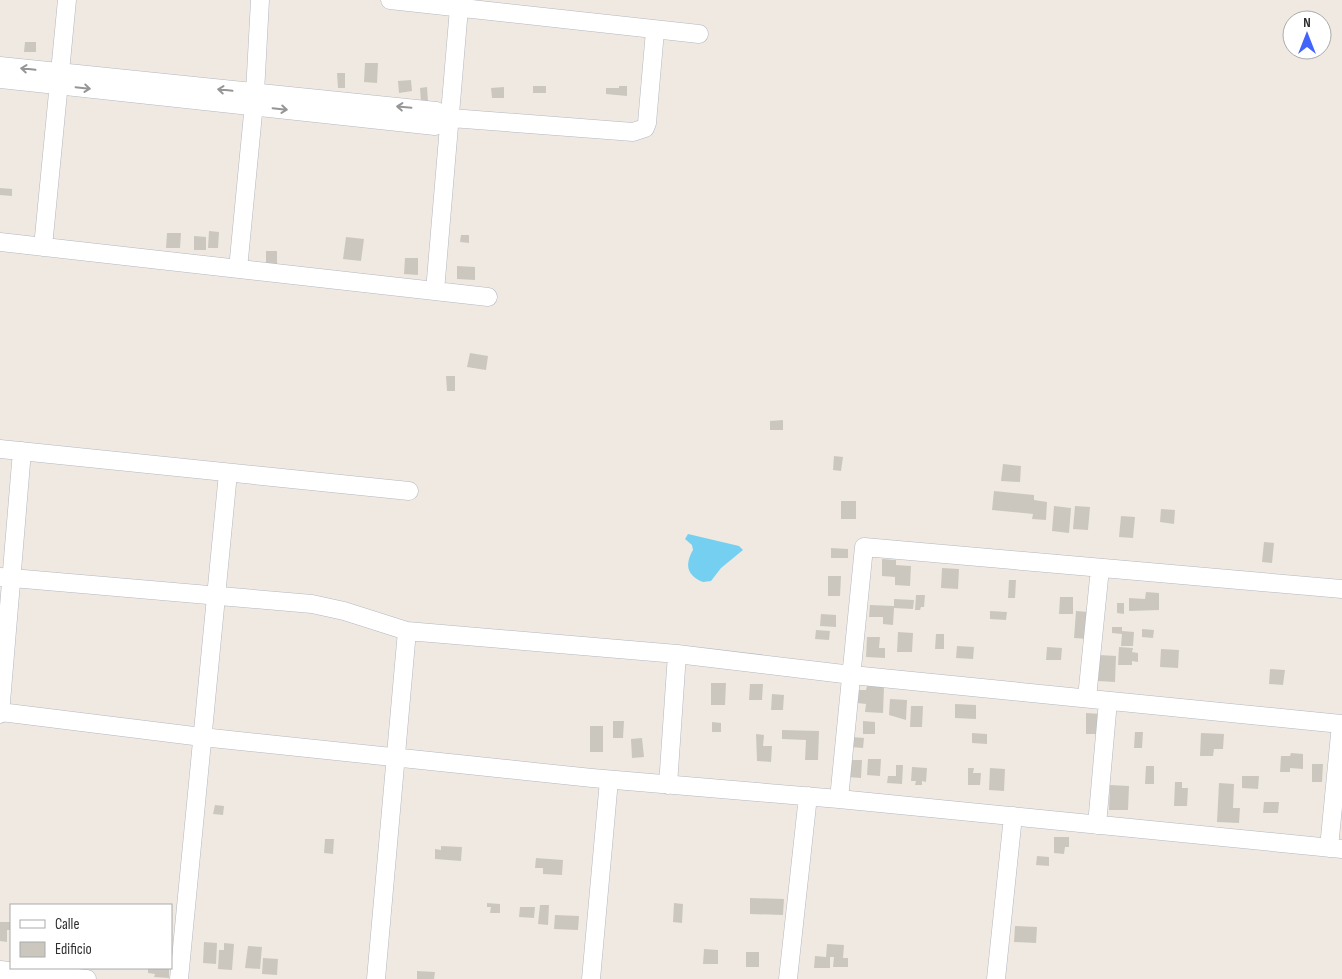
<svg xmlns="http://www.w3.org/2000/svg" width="1342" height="979" font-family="'Sofia Sans Condensed',sans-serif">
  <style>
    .water { fill: #75cff0 }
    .building { fill: #cbc7bf }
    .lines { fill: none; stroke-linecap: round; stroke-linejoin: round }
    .minor-casing { stroke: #b4b7c1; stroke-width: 19 }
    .minor { stroke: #fff; stroke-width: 18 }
    .oneway { stroke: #969696 }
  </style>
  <rect width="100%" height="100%" fill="#efe9e1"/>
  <path class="water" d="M688,534L739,546L743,550L721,568L711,581L703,582C686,575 685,564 693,550L692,545L685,539Z"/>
  <path class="building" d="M25,42H36V52H24Z
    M365,63H378L377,83L364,82Z
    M337,73H345V88H338Z
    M411,80L412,91L399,93L398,81Z
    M533,86H546V93H533Z
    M619,86H627V96L606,94V88H619Z
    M427,87L428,102H421L420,88Z
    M504,87V98H492L491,88Z
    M0,188L12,189V196L0,195Z
    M209,231L219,232L218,248H208Z
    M167,233H181L180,248H166Z
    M461,235H469V243L460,242Z
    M194,236L206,237V250H194Z
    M346,237L364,239L361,261L343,259Z
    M266,251H277V265H266Z
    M405,258H418V275L404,274Z
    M457,266L475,267V280L457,279Z
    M470,353L488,356L486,370L467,367Z
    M446,376H455V391H447Z
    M783,420V430H770V421Z
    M834,456L843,457L841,471L833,470Z
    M1003,464L1021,466L1020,482L1001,481Z
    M994,491L1034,495V500L1047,502L1046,520L1032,519L1033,514L992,510Z
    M841,501H856V519H841Z
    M1054,506L1071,508L1069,533L1052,531Z
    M1075,506L1090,507L1088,530L1073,529Z
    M1161,509L1175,510L1174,524L1160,522Z
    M1121,516L1135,517L1133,538L1119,537Z
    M1264,542L1274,543L1272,563L1262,562Z
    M831,548L848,549V558H831Z
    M882,559L896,560V565L911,566L910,586L895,585V577L882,576Z
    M942,568L959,569L958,589L941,588Z
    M828,576H841L840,596H828Z
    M1009,580H1016L1015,598H1008Z
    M1146,592L1159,593V610L1129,611V598L1145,599Z
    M916,595H925L924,607H921L920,610H915Z
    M1060,597H1073V614H1059Z
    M894,599L914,600L913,609L894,608L893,625L883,624V617H869L870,605L894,606Z
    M1117,603H1124V614L1117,613Z
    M990,611L1007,612L1006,620L990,619Z
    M1076,611L1089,612L1088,639L1074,638Z
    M821,614L836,615V627L820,626Z
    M1112,627H1122V631L1134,632L1133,646H1121L1122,634L1112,633Z
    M1142,629L1154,630L1153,638L1142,637Z
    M816,630L830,631L829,640L815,639Z
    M898,632L913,633L912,652H897Z
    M936,634H944V649H935Z
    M867,637H880L879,648H885V658L866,657Z
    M957,646L974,647L973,659L956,658Z
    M1047,647L1062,648L1061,660H1046Z
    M1119,647L1133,648L1132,652L1138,653V662L1132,661V665H1118Z
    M1161,649L1179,650L1178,668L1160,667Z
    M1100,655L1116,656L1115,682L1098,681Z
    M1270,669L1285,670L1283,685L1269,684Z
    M711,683H726L725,705H711Z
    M750,684H763L762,700H749Z
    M867,686L884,687L883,713L865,712L866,704L857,703L858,690H866Z
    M772,694L784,695L783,710H771Z
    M890,699L907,700L906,720L889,715Z
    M955,704L976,705V719L955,718Z
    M911,706H923L922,727H910Z
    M1086,713L1100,714L1099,734H1086Z
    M613,721H624L623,738H613Z
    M863,721L875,722V734H863Z
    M712,722L721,723V732H712Z
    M590,726H603V752H590Z
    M782,730L819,731L818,760H805L806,740L782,739Z
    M1135,732H1143L1142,748H1134Z
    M972,733L987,734V744L972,743Z
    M1201,733L1224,734L1223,749H1214L1213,756H1200Z
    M756,734L764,735L763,746H772L771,762L757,761Z
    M852,737L864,738L863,748L851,747Z
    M642,738L644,757L632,758L631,739Z
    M1291,753L1303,754V769L1290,768V772H1280L1281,756H1290Z
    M868,759H881L880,776L867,775Z
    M849,760H862L861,778L848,777Z
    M1312,764H1323L1322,782H1312Z
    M896,765H903L902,784L887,783L888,776H896Z
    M1146,766H1154V784H1145Z
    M912,767L927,768L926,782L922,781V785H915L916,781H911Z
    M968,768H974L973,773H981L980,785H968Z
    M990,768L1005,769L1004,791L989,790Z
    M1242,776H1259L1258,789L1242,788Z
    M1175,782H1182V788H1188L1187,806H1174Z
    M1219,783L1234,784L1233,808H1240L1239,823L1217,822Z
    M1110,785L1129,786L1128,810H1109Z
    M1264,802H1279L1278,813H1263Z
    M215,805L224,806L223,815L213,814Z
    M1054,837H1069V847H1065L1064,854L1054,853Z
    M325,839H334L333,854L324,853Z
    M441,846L462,847L461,861L435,859V849L441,850Z
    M1037,856L1049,857V866L1036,865Z
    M536,858L563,860L562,875L543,874V868H535Z
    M750,898L784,899L783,915L750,914Z
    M487,903L500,904V913H490L491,907H487Z
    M674,903L683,904L682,923L673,922Z
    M540,905H549L548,925L538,924Z
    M520,907H535L534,918L519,917Z
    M555,915L579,916L578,930L554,929Z
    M0,922H11V930H7V942L0,941Z
    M1015,926L1037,927L1036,943L1014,942Z
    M204,942L217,943L216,964L203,963Z
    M224,943L234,944L232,970L218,969L219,950H224Z
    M827,944L844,945L843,958H848V967H833L834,957H830V968H814L815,956L826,957Z
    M248,946L262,947L260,969L245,968Z
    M704,949L718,950V964H703Z
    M746,952H759V967H746Z
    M263,958L278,959L277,975L262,974Z
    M148,968H169V978L154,977L155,974L148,973Z
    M417,971L435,972L434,979H417Z"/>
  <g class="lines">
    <g class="minor-casing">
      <path id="minor" d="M390,0L699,34
        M0,66L436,111L451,118L633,132L645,128L647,123L655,31
        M0,79L435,126L451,118
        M0,242L488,297
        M43,247L67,0
        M238,269L255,93L260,0
        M435,291L459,8
        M0,449L409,491
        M0,577L312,604L344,611L407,631L677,654L852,675L1341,724L1329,848
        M1087,698L1100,568
        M0,712L202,737L592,778L839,799L1342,849
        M0,714L22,451
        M668,785L677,654
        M839,799L864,547L1342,589
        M1097,825L1108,701
        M0,970L87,979
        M179,979L228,473
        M376,979L407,631
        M591,979L609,780
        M788,979L808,796
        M996,979L1013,816"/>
    </g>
    <use href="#minor" class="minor"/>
  </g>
  <defs><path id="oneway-shaft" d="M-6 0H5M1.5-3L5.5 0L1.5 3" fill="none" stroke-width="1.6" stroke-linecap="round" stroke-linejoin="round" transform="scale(1.25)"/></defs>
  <g class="oneway">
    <use href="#oneway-shaft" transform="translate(28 69) rotate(-174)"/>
    <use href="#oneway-shaft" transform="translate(83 88) rotate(6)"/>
    <use href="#oneway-shaft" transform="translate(225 90) rotate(-174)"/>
    <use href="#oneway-shaft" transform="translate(404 107) rotate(-175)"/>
    <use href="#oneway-shaft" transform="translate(280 109) rotate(6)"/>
  </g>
  <rect x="10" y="904" width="162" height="65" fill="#ffffff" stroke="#ababab"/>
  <rect x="20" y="920" width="25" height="8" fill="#ffffff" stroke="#ababab"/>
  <text x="55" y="929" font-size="15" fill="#2e2e2e">Calle</text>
  <rect x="20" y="942" width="25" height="15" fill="#cbc7bf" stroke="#ababab"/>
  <text x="55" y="954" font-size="15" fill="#2e2e2e">Edificio</text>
  <g transform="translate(1307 35)"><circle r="24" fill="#ffffff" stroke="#ababab"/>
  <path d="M0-4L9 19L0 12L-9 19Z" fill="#4264fb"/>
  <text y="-8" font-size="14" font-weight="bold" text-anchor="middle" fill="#2e2e2e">N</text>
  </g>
</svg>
